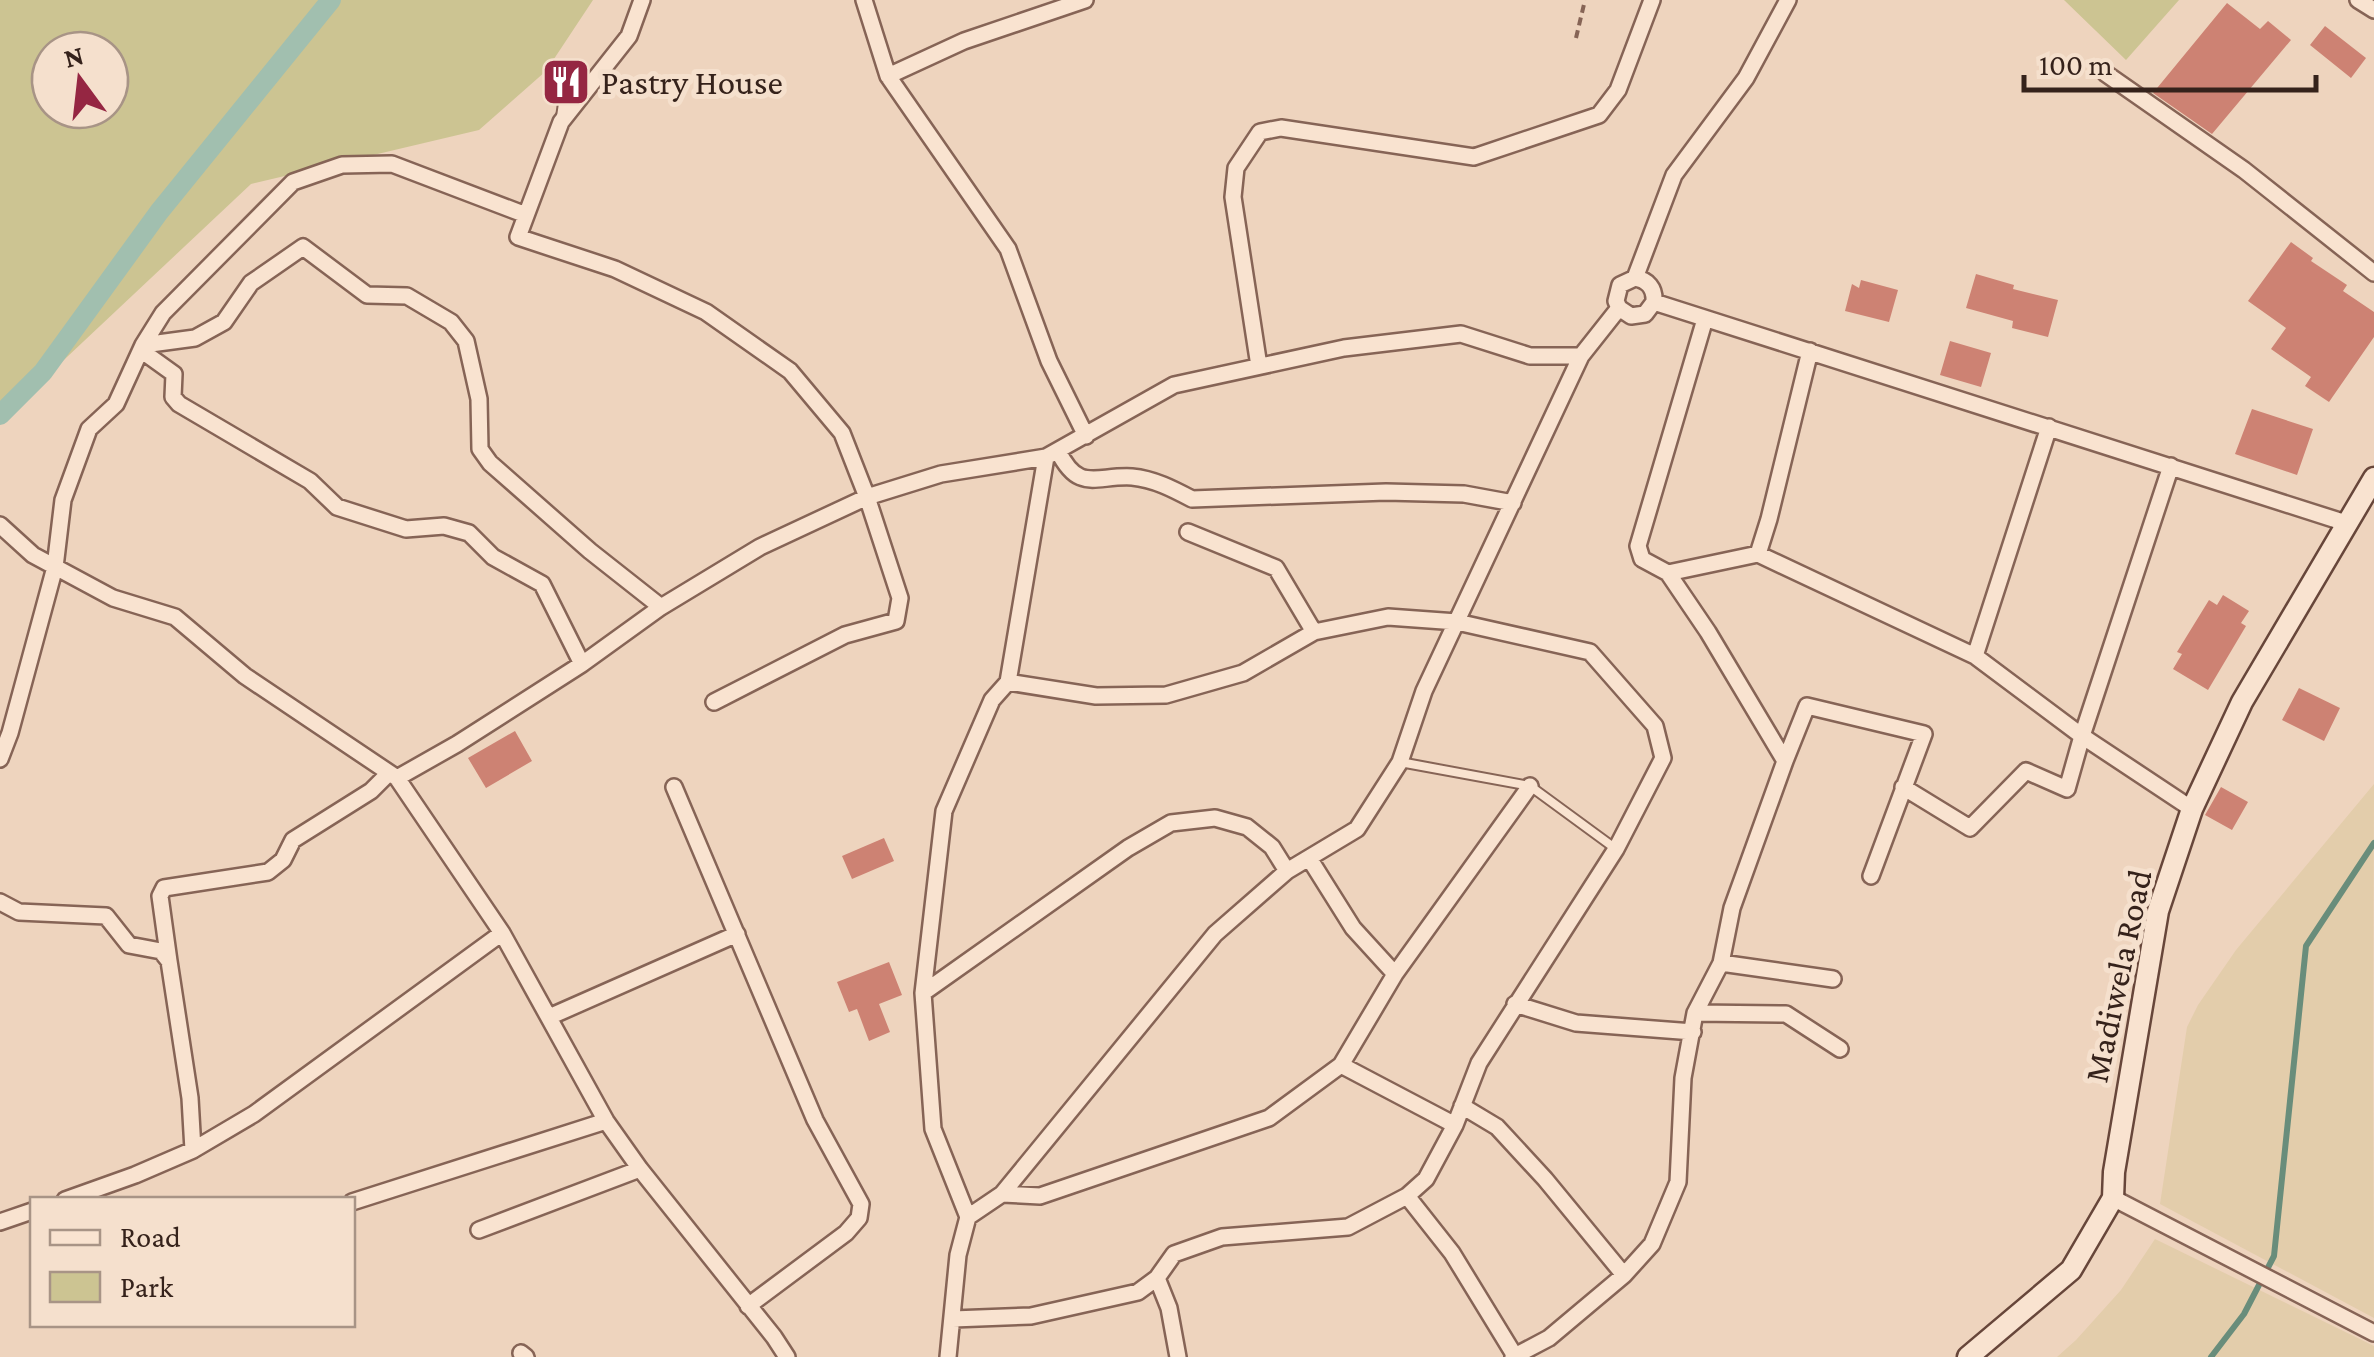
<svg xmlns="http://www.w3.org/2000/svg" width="2374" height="1357" font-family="'Crimson Pro',serif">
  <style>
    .farmland { fill: #e3cdab }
    .green { fill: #ccc492; fill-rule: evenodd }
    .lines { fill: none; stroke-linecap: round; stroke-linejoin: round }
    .stream { stroke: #698d7b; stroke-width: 6 }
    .canal { stroke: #a1bfaf; stroke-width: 20 }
    .building { fill: #cd8273 }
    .service-casing { stroke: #866456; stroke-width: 12 }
    .minor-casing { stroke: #866456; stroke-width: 20 }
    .secondary-casing { stroke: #67463a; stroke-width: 25 }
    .path { stroke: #866456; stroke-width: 4; stroke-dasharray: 8 5; stroke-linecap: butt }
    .service { stroke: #f9e3d0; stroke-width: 8 }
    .minor { stroke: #f9e3d0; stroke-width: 15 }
    .secondary { stroke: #f9e3d0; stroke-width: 20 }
    .labels { text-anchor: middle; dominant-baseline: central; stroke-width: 10; stroke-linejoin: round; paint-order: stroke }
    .poi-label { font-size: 35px; fill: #35221b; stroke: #f5e0cd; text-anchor: start }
    .street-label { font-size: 35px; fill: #35221b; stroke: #f5e0cd }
  </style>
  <rect width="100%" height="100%" fill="#eed4be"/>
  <path class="farmland" d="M2374,784L2373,1069L2374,1318L2160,1204L2187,1027L2198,1005L2236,950Z
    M2155,1239L2374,1346V1357H2057L2076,1340L2121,1290Z"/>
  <path class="green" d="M0,0H593L546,71L479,130L251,184L0,420ZM50,50H110V110H50Z
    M2064,0H2179L2126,60Z"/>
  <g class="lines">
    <path class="stream" d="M2211,1357L2244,1314L2274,1256L2306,946L2374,843"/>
    <path class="canal" d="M0,415L43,372L159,212L331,0"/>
  </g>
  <path class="building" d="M2227,3L2260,29L2268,21L2291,40L2212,134L2153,93Z
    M2325,26L2366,58L2351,78L2310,45Z
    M2291,242L2313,258L2311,261L2347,285L2343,291L2374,312V337L2329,402L2305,386L2311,377L2271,349L2286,328L2248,301Z
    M1976,274L2014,285L2013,289L2058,300L2048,337L2012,328L2013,321L1966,308Z
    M1861,280L1898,290L1889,322L1845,311L1852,284L1859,288Z
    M1950,341L1991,353L1981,387L1940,375Z
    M2252,409L2313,429L2297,475L2235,454Z
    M2223,595L2249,611L2241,623L2246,626L2208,690L2173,669L2182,654L2177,652L2209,600L2217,605Z
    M2299,688L2340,708L2324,741L2282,720Z
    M515,731L532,761L486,788L468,758Z
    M2221,787L2248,802L2232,830L2205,815Z
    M884,838L894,861L852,879L842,856Z
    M889,962L902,995L879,1004L890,1032L869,1041L857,1009L849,1012L837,982Z"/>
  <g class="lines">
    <g class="service-casing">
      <path id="service" d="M561,117L566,82
        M1400,762L1530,786L1616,849"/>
    </g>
    <g class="minor-casing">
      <path id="minor" d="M642,0L629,36L561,122L518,237L615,269L706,312L790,371L842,433L867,497L900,598L896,621L845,635L714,702
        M864,0L888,76
        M1085,0L964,41L888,76L1008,249L1049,361L1086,436
        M2358,0L2374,10
        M2105,73L2244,170L2374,273
        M1635,278L1674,175L1746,78L1788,0
        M1654,302L2349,524
        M1705,319L1638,546L1642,559L1668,573L1758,554L1975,656L2082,736L2192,809
        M143,345L195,338L224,322L251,283L303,247L367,295L407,296L451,322L466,341L479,399L480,449L490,463L590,551L661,607
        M142,351L174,374L173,397L179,404L310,481L337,507L406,529L444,526L469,533L493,557L542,584L582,664
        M1259,366L1233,197L1236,168L1260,132L1281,128L1474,157L1599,115L1618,90L1652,0
        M1058,451C1079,493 1095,475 1132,477C1154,479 1173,489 1192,499L1386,492L1464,494L1513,503
        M0,525L33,555L113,598L175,617L245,676L397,778L502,933L606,1121L640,1169L774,1337L787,1357
        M1188,532L1276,568L1314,632
        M1758,554L1769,519L1810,351
        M1668,573L1708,632L1785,761
        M1975,656L2049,427
        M0,759L10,733L55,567L63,500L89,429L116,404L143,345L163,313L293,182L342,165L392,164L526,215
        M397,778L457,744L582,664L661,607L760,547L867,497L941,474L1046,457L1174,385L1344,348L1461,334L1530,356H1581L1619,308L1616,301L1620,285L1635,278C1648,280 1655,288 1654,302L1645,314L1631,316L1619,308
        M674,787L815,1120L861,1204L859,1218L846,1233L748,1306
        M1903,787L1970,828L2026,771L2067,789L2082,736L2171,466
        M1309,858L1353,928L1395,974
        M0,902L19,912L106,916L129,945L161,951L169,961L190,1098L193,1150
        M169,961L160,896L164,888L268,872L283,860L293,840L371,791L389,773
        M1721,963L1833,979
        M923,993L1128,848L1171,823L1215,818L1247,827L1272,847L1287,871
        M1515,1004L1576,1023L1693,1032
        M1695,1013L1786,1014L1840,1049
        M549,1017L737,934
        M1341,1065L1455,1125
        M1462,1106L1497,1127L1545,1179L1624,1275
        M1002,1194L1040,1196L1269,1118L1341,1065L1395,974L1530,786
        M1407,1196L1452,1253L1515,1356
        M2113,1198L2374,1333
        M65,1200L135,1175L193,1150L254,1114L502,933
        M352,1202L606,1121
        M968,1217L933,1129L923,993L944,811L992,700L1008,682L1046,457
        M0,1222L32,1211
        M479,1230L640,1169
        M1157,1278L1169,1308L1178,1357
        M953,1319L1031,1316L1138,1292L1157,1278L1174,1254L1222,1237L1348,1227L1407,1196L1426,1179L1455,1125L1479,1063L1616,849L1663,758L1655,726L1590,652L1457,622L1388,617L1314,632L1243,673L1166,695L1096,696L1008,682
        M521,1353L526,1357
        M948,1357L958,1255L968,1217L1002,1194L1215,934L1287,871L1357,829L1400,762L1424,691L1581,356
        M1513,1357L1549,1338L1624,1275L1652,1244L1678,1182L1683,1078L1695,1013L1721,963L1732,908L1785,761L1807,706L1924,734L1871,876"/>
    </g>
    <g class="secondary-casing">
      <path id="secondary" d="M1968,1357L2071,1270L2113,1198L2114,1172L2158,911L2192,809L2242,702L2374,478"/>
    </g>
    <path class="path" d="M1576,38L1585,0"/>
    <use href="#service" class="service"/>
    <use href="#minor" class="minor"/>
    <use href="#secondary" class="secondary"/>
  </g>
  <defs>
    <g id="restaurant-square" transform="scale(2.5)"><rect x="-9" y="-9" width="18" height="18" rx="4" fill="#952642" stroke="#f5e0cd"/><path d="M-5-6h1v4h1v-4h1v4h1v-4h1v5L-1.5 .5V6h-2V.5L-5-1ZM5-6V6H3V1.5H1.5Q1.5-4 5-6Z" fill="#fff"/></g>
  </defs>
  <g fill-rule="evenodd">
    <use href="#restaurant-square" x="566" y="82"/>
  </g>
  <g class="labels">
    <g class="poi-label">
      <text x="601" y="82">Pastry House</text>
    </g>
    <g class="street-label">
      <text transform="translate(2118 976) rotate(-78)">Madiwela Road</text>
    </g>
  </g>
  <rect x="30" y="1197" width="325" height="130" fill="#f5e0cd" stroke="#a89486" stroke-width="2.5"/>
  <rect x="50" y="1230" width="50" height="15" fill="#f9e3d0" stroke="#a89486" stroke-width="2.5"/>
  <text x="120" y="1247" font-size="30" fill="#35221b">Road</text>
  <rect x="50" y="1272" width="50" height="30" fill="#ccc492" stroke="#a89486" stroke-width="2.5"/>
  <text x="120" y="1297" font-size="30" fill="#35221b">Park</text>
  <g transform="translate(80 80) rotate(345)"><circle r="48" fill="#f5e0cd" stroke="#a89486" stroke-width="2.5"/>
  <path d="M0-8L18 38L0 25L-18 38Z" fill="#952642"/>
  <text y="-15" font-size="28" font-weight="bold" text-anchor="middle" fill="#35221b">N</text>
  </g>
  <path d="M2024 75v15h292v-15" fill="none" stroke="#35221b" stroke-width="5"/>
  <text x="2039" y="75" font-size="30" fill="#35221b" stroke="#f5e0cd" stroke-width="8" paint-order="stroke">100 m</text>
</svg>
